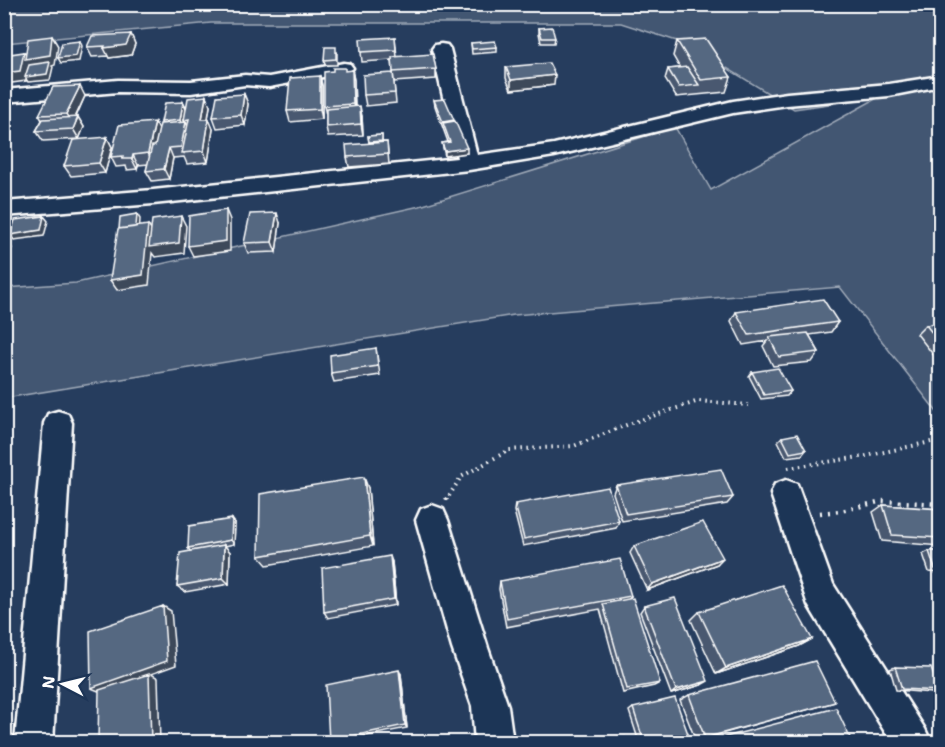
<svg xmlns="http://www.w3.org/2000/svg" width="945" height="747" font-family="'Shantell Sans',sans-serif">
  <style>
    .green { fill: #425672; stroke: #a0aab8; stroke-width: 1.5 }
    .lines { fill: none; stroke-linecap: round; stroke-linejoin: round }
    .minor-casing { stroke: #fff; stroke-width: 5 }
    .path-far1 { stroke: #fff; stroke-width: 4; stroke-dasharray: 1.5 4.5; stroke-linecap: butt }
    .path { stroke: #fff; stroke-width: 4.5; stroke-dasharray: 2 6; stroke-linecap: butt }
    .minor { fill: #1d3557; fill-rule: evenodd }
    .wall { fill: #49596f; stroke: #fff; stroke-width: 1.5 }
    .shaded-wall { fill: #3c485a; stroke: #fff; stroke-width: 1.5 }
    .building { fill: #556781; stroke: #fff; stroke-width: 1.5 }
  </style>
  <rect width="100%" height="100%" fill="#263d5e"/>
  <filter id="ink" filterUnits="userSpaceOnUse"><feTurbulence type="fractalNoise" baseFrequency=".0167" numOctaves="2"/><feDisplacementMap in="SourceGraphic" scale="12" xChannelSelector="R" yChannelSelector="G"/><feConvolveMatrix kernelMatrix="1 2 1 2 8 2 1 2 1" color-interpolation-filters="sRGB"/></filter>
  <g filter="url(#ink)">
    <path class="green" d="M5,5H940V416L840,287L514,315L5,398V288L76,283L420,206L675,127L711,190L879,97L794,109L689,45L621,23H211L5,43Z"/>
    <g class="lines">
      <g class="minor-casing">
        <path id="minor" d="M441,44L447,45L450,49L477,155L554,144L733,101L787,93L889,84L940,76V86L889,96L787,105L733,113L554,156L469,170L153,204L4,216V202L153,190L457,158L432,49L435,45Z
          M344,63L350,64L353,68L350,72L269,87L245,85L191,93L118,92L4,102V90L118,80L191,81L245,75L269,77Z
          M58,411L68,414L72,423L53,742H15L44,423L48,414Z
          M786,480L797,484L833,584L925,729L931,742H891L808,605L771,494L775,484Z
          M432,505L443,509L448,520L488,648L508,706L513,742H475L472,706L452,648L416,520L421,509Z"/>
      </g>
      <path class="path-far1" d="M788,468L866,456L940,440
        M449,496L461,477L509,450L574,446L634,422L699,401L748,405"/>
      <path class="path" d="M446,500L450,494
        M820,513L841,511L882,501L940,504"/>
      <use href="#minor" class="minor"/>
    </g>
    <path class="wall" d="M539,28L555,38L554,43H541L539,33Z
      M131,34L135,44L131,55L109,58L108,56L92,57L87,47Z
      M395,37L397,57L436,69V79L394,82L392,60L362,62L361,52Z
      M677,41L731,77L726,92L676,97L665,79L668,69L680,68L673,56Z
      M471,43L497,47V52L472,54Z
      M337,52V65H325L324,60Z
      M506,67L554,85L511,90L506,78Z
      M352,70L354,80L355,106L362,116L363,135L328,137L326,127V115L324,106Z
      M393,73L396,103L366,106L364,95Z
      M320,76L322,86V119L290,122L287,111Z
      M244,94L248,104L245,125L217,128L213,117Z
      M85,96L76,117H78L84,127L79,139L43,141L36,131L42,120L39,115Z
      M206,96L210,106L208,119L213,129L208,162L187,164L184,157L173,158L169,179L152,181L146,171L148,164L138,165L137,169L127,170L126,166L116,167L111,157L155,122L158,129L161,124V122L183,102L186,108Z
      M434,100L454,122L467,153L445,156L443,148L442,143L448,142L435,106Z
      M382,135V142H387L389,164L349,167L347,157L369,143L368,136Z
      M107,137L112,147L105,173L71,176L64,166Z
      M280,223L276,252L248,253L244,243Z
      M736,312L838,322L831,332L809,335L819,352L812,362L773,366L763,346L767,341L743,345L731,321Z
      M940,323V362H939L917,334L926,325Z
      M376,348L380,375L334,382L331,373Z
      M752,372L791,391L787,396L761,399L749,376Z
      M782,437L806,450L802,455L786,457L778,441Z
      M616,485L733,497L727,504L622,521L613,493Z
      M368,488L373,546L267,565L259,556Z
      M515,504L619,521L616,528L523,546L514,511Z
      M883,505L940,509V546L882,541L873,512Z
      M235,523L234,544L225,546L230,552L229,584L185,592L177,586L190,551L188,548Z
      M634,546L717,564L647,590L630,553Z
      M929,551H940V573L929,572L923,554Z
      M392,562L396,605L328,618L324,612Z
      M500,581L631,596L629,599L660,683L654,686L623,693L600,609L506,627L499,589Z
      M644,606L701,685L671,694L640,612Z
      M699,612L812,639L799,646L716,674L691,620Z
      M895,667L939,691L932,693L896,690L890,669Z
      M401,674L407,728L336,742H332L329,741Z
      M689,695L835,702L696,741L680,700Z
      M633,708L691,742H639L629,711Z"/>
    <path class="shaded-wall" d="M131,34L135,44L131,55L109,58L104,48Z
      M52,36L58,46L55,65L52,66L53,67L50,80L28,82L26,79V81L5,84L4,73L24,52L28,58Z
      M80,41L82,46L79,61L61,63L58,58Z
      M352,70L354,80L355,114L353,104Z
      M555,75L554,85L511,90V80Z
      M320,76L322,86V119L320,109Z
      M80,86L85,96L72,124L66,114Z
      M244,94L248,104L245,125L241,115Z
      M206,96L210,106L206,130L202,119Z
      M183,102L187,112L184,120L185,124L186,122L190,132L184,153L181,147L184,130L180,120Z
      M360,106L362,116L363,135L361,124Z
      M78,117L84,127L79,139L73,129Z
      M209,119L213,129L208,162L204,151Z
      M155,122L160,132L153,164L148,153Z
      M107,137L112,147L105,173L99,163Z
      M169,148L173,158L169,179L164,169Z
      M467,148V153L445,156V151Z
      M133,155L138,165L137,169L132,159Z
      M226,210L230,220V251L193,256L188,246Z
      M277,213L280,223L276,252L272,242Z
      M137,214L140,219L139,234L121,236Z
      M44,216L48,221L44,236L14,240L10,235Z
      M181,216L186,226L184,253L155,257L152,253L149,285L117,290L110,280L148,225L154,235Z
      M4,239L12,248L4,272Z
      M364,477L368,488L373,546L370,536Z
      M232,519L235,523L234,544L231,540Z
      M224,545L230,552L229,584L223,578Z
      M390,556L392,562L396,605L394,599Z
      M723,558L717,564L647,590L652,584Z
      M4,561L9,563L4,595Z
      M163,606L171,611L176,665L151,674L158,678L160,742H151L101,692L91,688Z
      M812,639L799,646L716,674L726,668Z
      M399,670L401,674L407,728L405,725Z
      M708,681L701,685L671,694L676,690Z"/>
    <path class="building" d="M552,27L555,38H542L539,28Z
      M131,34L126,45L104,48L105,46L87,47L92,36Z
      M52,36L50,55L25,59L28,39Z
      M395,37L396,50L361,52L360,39Z
      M706,39L731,77L701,80L677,41Z
      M80,41L76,56L58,58L62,43Z
      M495,41L497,47L472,49L471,43Z
      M325,47H336V59L324,60Z
      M24,52L20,71L4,73V55Z
      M433,54L436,69L393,72L392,57Z
      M50,62L47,74L25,77L29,65Z
      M549,63L555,75L511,80L506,67Z
      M687,67L699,85L679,87L668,69Z
      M333,68H345V71L352,70L353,104L324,106V72L333,71Z
      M393,73L395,93L364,95L363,75Z
      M320,76V109L287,111L290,78Z
      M80,86L66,114L39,115L53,87Z
      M244,94L241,115L213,117L217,96Z
      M206,96L202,119H209L204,151L182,153L189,119L184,120L188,98Z
      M445,99L454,120L443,122L434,100Z
      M183,102L180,120L161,122L165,103Z
      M360,106L361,124L326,127V109Z
      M78,117L73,129L36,131L43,119Z
      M455,121L467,148L445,151L442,143L450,142L443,123Z
      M155,122L148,153L133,155L132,159H122L123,156L111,157L119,125Z
      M186,122L181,147L169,148L164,169L146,171L152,146H155L160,124Z
      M382,135V141L369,142L368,136Z
      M107,137L99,163L64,166L73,140Z
      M387,142L388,154L347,157L346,145Z
      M226,210V241L188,246L189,216Z
      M277,213L272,242L244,243L250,214Z
      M137,214L136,227L119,229L120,217Z
      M44,216L41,230L10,235L15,220Z
      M181,216L179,243L149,247L152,220Z
      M148,225L143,275L110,280L118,229Z
      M823,299L838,322L749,335L736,312Z
      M940,323V343L926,325Z
      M808,333L819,352L779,357L769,337Z
      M376,348L378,366L331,373L330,355Z
      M778,368L791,391L764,395L752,372Z
      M797,434L806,450L790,453L782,437Z
      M721,469L733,497L626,514L616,485Z
      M364,477L370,536L259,556L260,494Z
      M608,487L619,521L524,539L515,504Z
      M883,505L940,509V538L892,535Z
      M232,519L231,540L188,548L189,526Z
      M703,522L723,558L652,584L634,546Z
      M224,545L223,578L177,586L180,553Z
      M929,551H940V570L935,569Z
      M390,556L394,599L324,612L322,568Z
      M620,559L631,596L507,619L500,581Z
      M782,585L812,639L726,668L699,612Z
      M633,598L660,683L627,689L603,604Z
      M675,598L708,681L676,690L644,606Z
      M163,606L167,661L91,688L90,631Z
      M815,661L835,702L705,738L689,695Z
      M895,667L931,668L939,691L902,689Z
      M399,670L405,725L329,741L326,685Z
      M149,674L151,742H98L99,690Z
      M675,698L691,742H644L633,708Z
      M836,708L852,742H711L710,741Z
      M625,737L626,742H600Z"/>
  </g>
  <rect width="945" height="747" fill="none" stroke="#1d3557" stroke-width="24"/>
  <rect x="12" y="12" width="921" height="723" fill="none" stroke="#fff" stroke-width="2" filter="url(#ink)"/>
  <g transform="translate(63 684) rotate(277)" stroke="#1d3557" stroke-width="4.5" paint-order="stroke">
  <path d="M0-4.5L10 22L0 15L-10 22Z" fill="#ffffff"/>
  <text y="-9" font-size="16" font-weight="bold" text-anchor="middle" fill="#ffffff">N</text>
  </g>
</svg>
